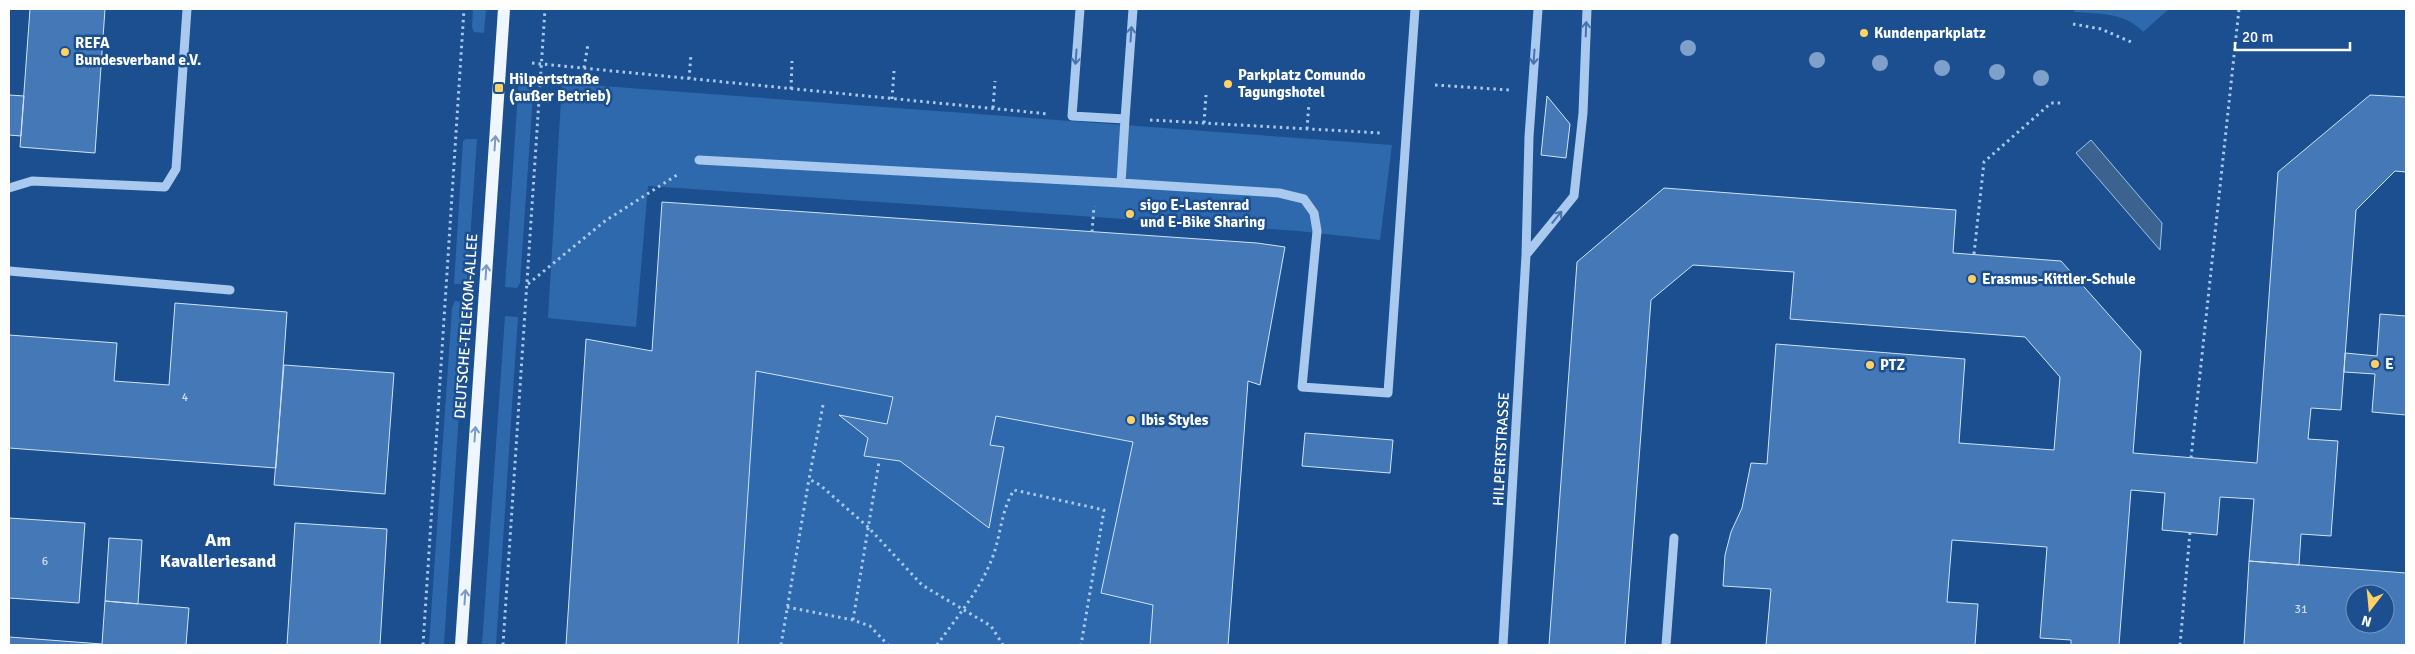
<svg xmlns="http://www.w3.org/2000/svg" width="2415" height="654" font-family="Signika,sans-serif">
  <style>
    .green { fill: #2e69ad }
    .water { fill: #3c6290; stroke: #9cc4f0 }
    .building { fill: #4478b7; stroke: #cfe3fa; fill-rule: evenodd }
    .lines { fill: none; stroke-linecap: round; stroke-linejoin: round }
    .path { stroke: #a9c9ee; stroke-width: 3; stroke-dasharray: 2.5 4; stroke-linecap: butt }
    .minor { stroke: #a9c9ee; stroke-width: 9 }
    .major { stroke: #f0f6ff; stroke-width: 12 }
    .tree { fill: #7ea0ca }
    .oneway { stroke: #4674ac }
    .oneway2 { stroke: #7b9ac1 }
    .poi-dot { fill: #ffd166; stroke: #1b4f8f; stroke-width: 2 }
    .labels { text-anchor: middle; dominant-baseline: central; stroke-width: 5; stroke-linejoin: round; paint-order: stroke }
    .number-label { font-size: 12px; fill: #d0dded }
    .poi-label { font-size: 15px; font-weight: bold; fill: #fff; stroke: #1b4f8f; text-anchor: start }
    .street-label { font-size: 15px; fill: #fff; stroke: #1b4f8f }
    .quarter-label { font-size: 18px; font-weight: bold; fill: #fff; stroke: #1b4f8f }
  </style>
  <rect width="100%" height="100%" fill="#1b4f8f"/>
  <path class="green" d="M473,9H486L484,33L474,32L472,27Z
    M2074,9H2169L2143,32C2125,12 2099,14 2074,12Z
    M519,77L534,80L520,283L517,288L505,287Z
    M562,83L1392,145L1380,240L1298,231L648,186L636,327L548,318Z
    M466,139H477L467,284H454L463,141Z
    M455,301L466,302L444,645H429L452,308Z
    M505,316L518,317L496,645H482Z
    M756,371L893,397L887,424L840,416L868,438L864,456L900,461L989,528L1003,447L990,445L996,416L1133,442L1101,593L1153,605L1150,645H738Z"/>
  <path class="water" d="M2091,140L2162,223L2160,250L2076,153Z"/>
  <path class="building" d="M30,9H105L95,153L20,147Z
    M9,95L24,96L21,136L9,135Z
    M2370,95L2406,97V172L2395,171L2356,210L2341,410L2311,408L2308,439L2338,441L2331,536L2301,534L2299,565L2249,561L2254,499L2220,497L2217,535L2162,530L2165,493L2131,490L2119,645H2071V640L2040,638L2047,547L1952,540L1947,602L1978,604L1975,645H1766L1771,589L1723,586L1725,555L1731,532L1742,508L1751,463L1767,464L1776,344L1965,359L1959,443L2054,450L2060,377L2025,337L1790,319L1794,272L1693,265L1651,300L1625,645H1549L1577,262L1664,188L1956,210L1953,253L2061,261L2141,351L2133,453L2257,463L2278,172Z
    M1547,96L1570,124L1566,158L1541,155Z
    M662,202L1257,243L1285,247L1260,385L1248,381L1228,645H1150L1153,605L1101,593L1133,442L996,416L990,445L1004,447L989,528L900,461L864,456L868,438L839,415L887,424L893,397L756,371L738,645H566L586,339L652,351Z
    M175,303L287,312L276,468L9,448V335L117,343L114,381L169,385Z
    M2380,314L2406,316V415L2372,412L2375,374L2344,372L2345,353L2377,356Z
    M284,365L394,373L385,494L274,485Z
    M1305,433L1393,440L1390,473L1302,466Z
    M9,518L85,523L79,603L9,598Z
    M295,523L387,529L380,645H287Z
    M109,538L142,540L138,604L105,601Z
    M2249,561L2406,573V645H2244ZM2355,594H2385V624H2355Z
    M105,601L189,608L186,645H9V637L102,644Z"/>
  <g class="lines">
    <path class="path" d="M2073,24L2101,29L2131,42
      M532,63L1049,114
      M584,68L588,44
      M689,79L691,54
      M1435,85L1509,90
      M791,89L792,61
      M892,99L894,71
      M993,108L995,81
      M1150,120L1381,133
      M1204,123L1206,95
      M1307,129L1309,103
      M1092,232L1094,206
      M1974,254L1984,162L2051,103H2061
      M528,284L605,221L680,173
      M823,405L809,479L820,485L867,526L922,585L991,626L1003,645
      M2191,458L2239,9
      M787,607L853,620L870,626L888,645
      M853,620L879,462
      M423,645L464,9
      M503,645L545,9
      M781,645L809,479
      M937,645C957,617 981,589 993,556C1001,534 1001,511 1014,490L1104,510L1081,645
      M2180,645L2190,532"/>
    <path class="minor" d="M1080,9L1072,116L1125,119L1133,9
      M1125,119L1121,183L1279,193L1304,199L1314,213L1317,231L1302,387L1388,393L1415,9
      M699,160L1121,183
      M9,188L32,181L165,187L176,169L187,9
      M1526,255L1574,196L1583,113L1587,9
      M9,271L230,290
      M1503,645L1526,255L1529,137L1538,9
      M1666,645L1674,538"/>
    <path class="major" d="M461,645L504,9"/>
  </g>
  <g class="tree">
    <circle cx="1688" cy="48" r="8"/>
    <circle cx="1817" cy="60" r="8"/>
    <circle cx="1880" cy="63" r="8"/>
    <circle cx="1942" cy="68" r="8"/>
    <circle cx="1997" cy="72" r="8"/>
    <circle cx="2041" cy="78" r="8"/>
  </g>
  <defs><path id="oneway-shaft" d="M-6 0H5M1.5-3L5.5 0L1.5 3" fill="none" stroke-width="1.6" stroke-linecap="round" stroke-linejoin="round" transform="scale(1.25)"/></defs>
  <g class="oneway">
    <use href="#oneway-shaft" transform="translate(1586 29) rotate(-88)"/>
    <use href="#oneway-shaft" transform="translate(1131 34) rotate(-86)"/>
    <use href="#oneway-shaft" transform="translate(1076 57) rotate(94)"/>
    <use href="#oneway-shaft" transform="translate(1534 57) rotate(94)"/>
    <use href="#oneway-shaft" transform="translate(1557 217) rotate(-51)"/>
  </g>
  <g class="oneway2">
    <use href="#oneway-shaft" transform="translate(495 143) rotate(-86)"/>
    <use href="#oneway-shaft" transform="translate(486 272) rotate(-86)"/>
    <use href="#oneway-shaft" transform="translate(475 434) rotate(-86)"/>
    <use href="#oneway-shaft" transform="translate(465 597) rotate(-86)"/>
  </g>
  <g class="poi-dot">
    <circle cx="1864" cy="33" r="5"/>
    <circle cx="65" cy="52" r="5"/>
    <circle cx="1228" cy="84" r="5"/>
    <rect x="494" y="83" width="10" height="10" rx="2.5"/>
    <circle cx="1130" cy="214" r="5"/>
    <circle cx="1972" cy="279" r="5"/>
    <circle cx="2375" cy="364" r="5"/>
    <circle cx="1870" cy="365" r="5"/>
    <circle cx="1131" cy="420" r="5"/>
  </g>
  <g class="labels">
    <g class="number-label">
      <text x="185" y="397">4</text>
      <text x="45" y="561">6</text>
      <text x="2301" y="609">31</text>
    </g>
    <g class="poi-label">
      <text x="1874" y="33">Kundenparkplatz</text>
      <text x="75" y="43">REFA<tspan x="75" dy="17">Bundesverband e.V.</tspan></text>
      <text x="1238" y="75">Parkplatz Comundo<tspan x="1238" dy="17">Tagungshotel</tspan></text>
      <text x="509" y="79">Hilpertstraße<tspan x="509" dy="17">(außer Betrieb)</tspan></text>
      <text x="1140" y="205">sigo E-Lastenrad<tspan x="1140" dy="17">und E-Bike Sharing</tspan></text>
      <text x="1982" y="279">Erasmus-Kittler-Schule</text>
      <text x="2385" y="364">E</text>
      <text x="1880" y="365">PTZ</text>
      <text x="1141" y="420">Ibis Styles</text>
    </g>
    <g class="street-label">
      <text transform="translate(466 326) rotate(-86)">DEUTSCHE-TELEKOM-ALLEE</text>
      <text transform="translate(1501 449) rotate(-87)">HILPERTSTRASSE</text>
    </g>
    <g class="quarter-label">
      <text x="218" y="540">Am<tspan x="218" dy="21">Kavalleriesand</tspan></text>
    </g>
  </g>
  <rect width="2415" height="654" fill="none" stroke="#ffffff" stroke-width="20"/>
  <g transform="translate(2370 609) rotate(196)"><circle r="24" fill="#1b4f8f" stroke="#7695bc"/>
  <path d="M0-4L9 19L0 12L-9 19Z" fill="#ffd166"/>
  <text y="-8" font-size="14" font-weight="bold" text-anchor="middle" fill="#ffffff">N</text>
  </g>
  <path d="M2235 42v8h115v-8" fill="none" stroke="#ffffff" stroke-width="2.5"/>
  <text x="2242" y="42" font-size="15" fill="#ffffff" stroke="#1b4f8f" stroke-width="4" paint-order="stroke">20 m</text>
</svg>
